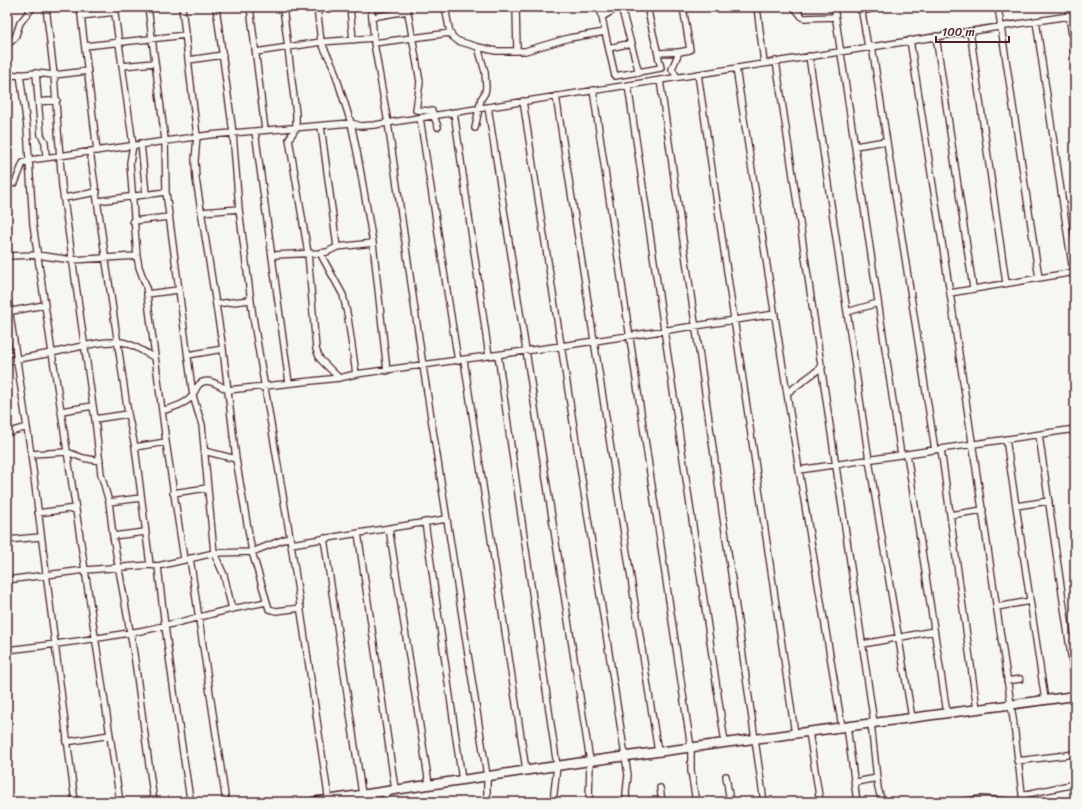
<svg xmlns="http://www.w3.org/2000/svg" width="1082" height="809" font-family="Sriracha,sans-serif">
  <style>
    .lines { fill: none; stroke-linecap: round; stroke-linejoin: round }
    .street-casing { stroke: #4a1f2b; stroke-width: 8 }
    .secondary-casing { stroke: #4a1f2b; stroke-width: 11 }
    .street { stroke: #f6f6f2; stroke-width: 5.5 }
    .secondary { stroke: #f6f6f2; stroke-width: 8 }
  </style>
  <rect width="100%" height="100%" fill="#f6f6f2"/>
  <filter id="ink" filterUnits="userSpaceOnUse"><feTurbulence type="fractalNoise" baseFrequency=".025" numOctaves="2"/><feDisplacementMap in="SourceGraphic" scale="8" xChannelSelector="R" yChannelSelector="G"/><feConvolveMatrix kernelMatrix="1 2 1 2 8 2 1 2 1" color-interpolation-filters="sRGB"/></filter>
  <g filter="url(#ink)">
    <g class="lines">
      <g class="street-casing">
        <path id="street" d="M46,7L54,75L62,186L93,406
          M80,7L97,151
          M114,7L133,145L130,163L137,256L139,267L146,286L166,442L184,559
          M148,7L165,140L166,192L193,396L202,425L214,553L252,552L290,537L329,802
          M182,7L197,136L195,161L196,179L223,349L236,459
          M216,7L233,133L239,209L253,317L290,537
          M250,7L265,130
          M283,7L296,114V128L289,139L308,253L316,349L320,359L339,378
          M317,7L321,42L333,66L351,123L358,157L373,243L387,371
          M350,7L353,40
          M371,7L374,41
          M407,7L420,82L416,110L432,111L438,127
          M445,7L450,33L453,37L458,41L478,47L496,51H525L569,38L605,32L615,76L661,68L647,7
          M516,7L517,51
          M600,7L602,17
          M621,7L639,73
          M757,7L764,63
          M794,7L803,18L835,17
          M834,7L901,455
          M861,7L868,47
          M998,7L1039,278
          M1068,7L1075,58
          M861,11L881,7
          M81,16L115,12
          M372,17L407,11
          M1036,21L1073,272
          M970,31L1006,283
          M605,32L602,17L619,7
          M450,33L374,43L388,123L423,366L487,776V802
          M936,36L973,288
          M910,40L950,293
          M7,45L15,38L20,23L33,7
          M85,46L186,35
          M872,46L935,450
          M609,48L632,43
          M256,52L321,42L374,38
          M659,53L679,52
          M809,56L869,460L912,718
          M189,60L223,55
          M776,61L874,723
          M122,66L154,63
          M736,68L799,470L842,727
          M36,73L41,135L45,142L46,157
          M20,74L27,127L33,224L52,353C70,349 110,338 126,343C136,346 145,353 154,357
          M698,74L795,734
          M7,76L36,73L54,75L88,71
          M677,77L672,69L679,52L690,50L683,7
          M660,80L764,802
          M628,85L725,743
          M593,90L691,748V771L696,802
          M556,96L658,752
          M523,101L628,775L626,793L627,802
          M39,102L57,100
          M488,107L590,761L589,802
          M454,112L489,356
          M420,118L458,361
          M321,126L337,247
          M475,128L481,99L485,93L486,87L485,72L478,47
          M255,131L289,383
          M141,143L146,194
          M855,146L886,141
          M90,151L128,414
          M7,184L15,183L23,163L30,160L209,135L351,123L361,126L374,125L1075,15
          M64,198L97,192
          M98,201L166,192
          M201,212L239,209
          M133,221L169,217
          M320,253L343,295L348,318L356,374
          M272,255L320,253L327,252L337,247L373,243
          M7,256L37,255L72,260L137,256
          M147,294L178,290
          M7,295L31,454L75,802
          M216,304L250,300
          M7,312L44,305
          M847,312L878,303
          M188,355L223,349
          M498,355L557,766L553,802
          M464,360L526,770
          M7,361L52,353L61,411L93,406L95,419L128,414L135,447L166,442
          M787,393L822,367
          M61,411L120,802
          M162,411C170,408 181,406 188,400C193,397 194,392 197,387C205,375 218,385 228,390L339,378L356,374L561,346L775,314
          M95,419L101,474L109,502L113,536L134,654L154,802
          M1073,429L1075,442
          M7,433L27,427
          M1039,435L1075,683
          M1006,439L1045,700
          M135,447L150,565L158,566
          M941,449L977,709
          M204,451L236,459L252,552L269,609L276,611L301,608
          M31,454L67,452L83,458L100,461
          M907,454L947,713
          M799,470L1075,429
          M173,493L207,488
          M109,502L141,498
          M1016,506L1049,501
          M38,513L75,508
          M950,515L983,510
          M425,522L462,780
          M389,528L429,784
          M358,533L395,789
          M113,536L145,532
          M324,538L362,794
          M7,540L40,537
          M291,544L446,519
          M190,558L226,802
          M7,580L85,570L150,565
          M997,607L1030,601
          M232,609L266,602
          M863,644L934,631
          M7,650C52,645 96,639 140,631C171,625 202,616 232,609L224,575L214,553L158,566C166,644 178,721 190,799
          M1007,681L1020,679
          M871,723L878,788L882,802
          M847,726L857,802
          M809,732L820,802
          M66,742L110,735
          M1017,761L1075,754
          M726,776L730,802
          M856,782L877,778
          M660,788L662,802
          M385,791L387,802
          M1022,795L1075,784
          M959,802L981,799L1023,802
          M1023,802L1014,725L950,293L1075,272"/>
      </g>
      <g class="secondary-casing">
        <path id="secondary" d="M313,802L590,761L1075,696"/>
      </g>
      <use href="#street" class="street"/>
      <use href="#secondary" class="secondary"/>
    </g>
  </g>
  <rect width="1082" height="809" fill="none" stroke="#f6f6f2" stroke-width="24"/>
  <rect x="12" y="12" width="1058" height="785" fill="none" stroke="#4a1f2b" stroke-width="1.5" filter="url(#ink)"/>
  <path d="M936 36v6h73v-6" fill="none" stroke="#4a1f2b" stroke-width="2"/>
  <text x="942" y="36" font-size="12" fill="#4a1f2b" stroke="#f6f6f2" stroke-width="3" paint-order="stroke">100 m</text>
</svg>
